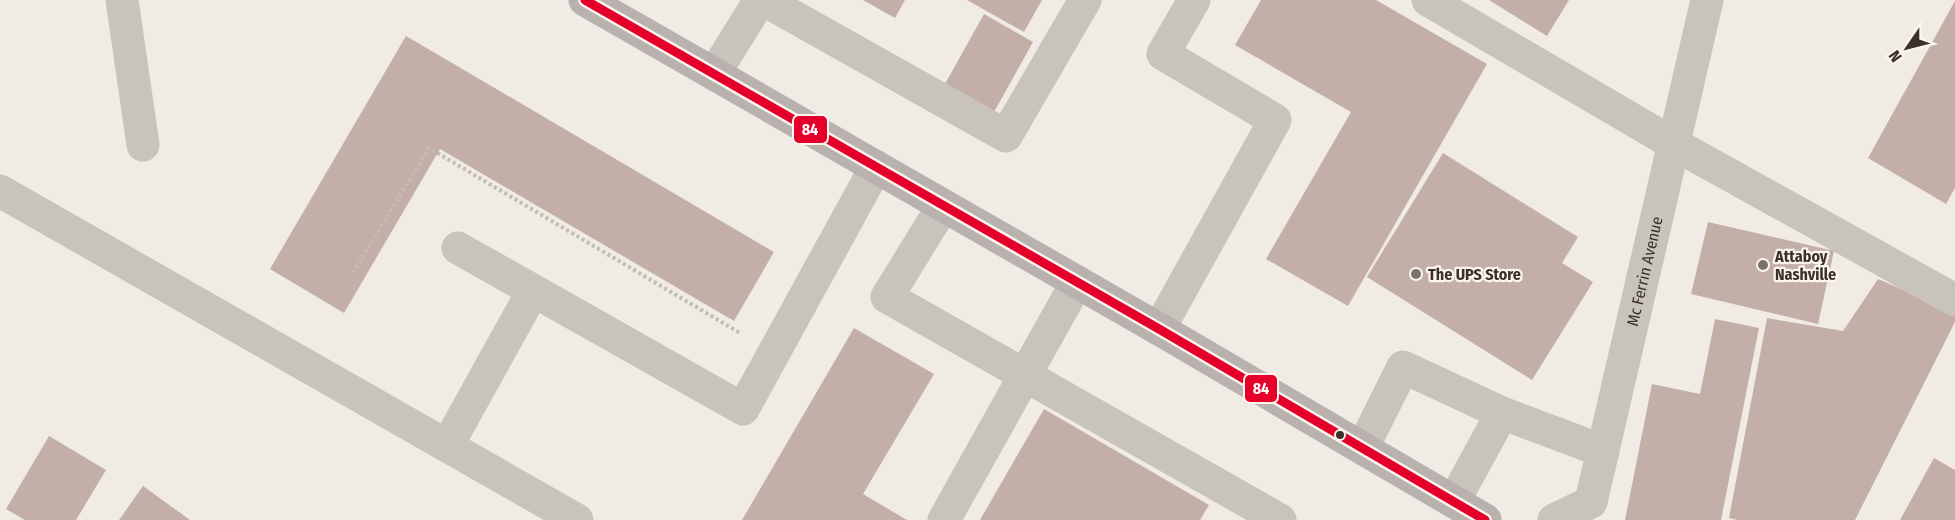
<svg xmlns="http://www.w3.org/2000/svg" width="1955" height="520" font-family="'Fira Sans Condensed',sans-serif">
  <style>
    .building { fill: #c3afa7 }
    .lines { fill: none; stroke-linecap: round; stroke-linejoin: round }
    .path { stroke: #c2bbb6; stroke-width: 4; stroke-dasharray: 3 3; stroke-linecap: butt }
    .minor { stroke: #c9c3be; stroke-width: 33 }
    .major { stroke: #b8b1ad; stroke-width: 33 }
    .bus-1-casing { stroke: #fbf5ee; stroke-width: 14 }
    .bus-1 { stroke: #e4002b; stroke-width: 9 }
    .poi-dot { fill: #7a716c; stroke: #fbf5ee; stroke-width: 2 }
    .bus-dot { fill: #3b302b; stroke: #fbf5ee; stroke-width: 2 }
    .labels { text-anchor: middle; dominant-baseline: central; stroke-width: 4.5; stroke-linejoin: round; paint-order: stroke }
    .poi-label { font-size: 16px; font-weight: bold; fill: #3b302b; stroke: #fbf5ee; text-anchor: start }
    .street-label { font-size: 16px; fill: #3b302b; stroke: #fbf5ee }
    .line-badge { stroke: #fbf5ee; stroke-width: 2 }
    .badge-label { font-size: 16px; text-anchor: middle; font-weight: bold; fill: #fff }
  </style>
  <rect width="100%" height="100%" fill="#f0ebe5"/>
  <path class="building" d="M863,0H905L895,18Z
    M967,0H1042L1024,32Z
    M1261,0H1376L1487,64L1348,306L1266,259L1351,112L1235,45Z
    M1489,0H1569L1547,36Z
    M1955,1V188L1946,204L1868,158Z
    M984,14L1033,42L994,112L945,84Z
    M406,36L774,252L734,321L440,149L344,313L270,269Z
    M1443,153L1578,237L1562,263L1593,282L1532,380L1367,277Z
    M1708,222L1834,251L1818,324L1691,294Z
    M1878,279L1955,312V322L1855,520H1738L1729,518L1767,318L1843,331Z
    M1715,319L1759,328L1721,520H1625L1652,384L1700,394Z
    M854,328L934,374L863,494L907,520H742Z
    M1044,409L1209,505L1200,520H980Z
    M49,436L106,470L76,520H25L6,509Z
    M1934,458L1955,470V520H1900Z
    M143,486L190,520H119Z"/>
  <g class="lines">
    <path class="path" d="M353,273L429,148L740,333"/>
    <g class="minor">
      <path d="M122,0L143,145"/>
      <path d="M764,0L1006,136L1085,0"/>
      <path d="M1428,0L1674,144L1955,300"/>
      <path d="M714,74L760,0"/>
      <path d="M0,191L577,520"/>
      <path d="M943,206L887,297L1280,520"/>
      <path d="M458,248L743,409L876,167"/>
      <path d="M1159,329L1275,120L1163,54L1194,0"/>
      <path d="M447,446L533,291"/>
      <path d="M1363,447L1403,367L1502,413L1603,451"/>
      <path d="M1454,501L1502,413"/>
      <path d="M944,520L1077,282"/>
      <path id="s1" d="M1554,520L1591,502L1707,0"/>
    </g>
    <path class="major" d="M585,0L1159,329L1485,520"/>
    <g class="bus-1-casing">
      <path id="bus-1" d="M585,0L1159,329L1485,520"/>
    </g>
    <use href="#bus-1" class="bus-1"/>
  </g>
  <g class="poi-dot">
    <circle cx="1763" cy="265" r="6"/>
    <circle cx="1416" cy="274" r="6"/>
  </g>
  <circle class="bus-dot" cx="1340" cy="435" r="5"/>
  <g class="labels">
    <g class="poi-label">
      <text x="1775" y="256">Attaboy<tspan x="1775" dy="18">Nashville</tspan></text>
      <text x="1428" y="274">The UPS Store</text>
    </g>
    <g class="street-label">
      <text stroke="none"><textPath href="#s1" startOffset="278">Mc Ferrin Avenue</textPath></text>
    </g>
  </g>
  <g class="line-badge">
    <rect x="793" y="115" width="35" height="29" rx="6" fill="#e4002b"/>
    <rect x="1244" y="374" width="34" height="29" rx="6" fill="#e4002b"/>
  </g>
  <g class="badge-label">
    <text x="810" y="135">84</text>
    <text x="1261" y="394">84</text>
  </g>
  <g transform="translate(1907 48) rotate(235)" stroke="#fbf5ee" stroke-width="4.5" paint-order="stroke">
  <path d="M0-4.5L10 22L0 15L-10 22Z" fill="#3b302b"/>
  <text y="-9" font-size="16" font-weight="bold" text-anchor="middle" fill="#3b302b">N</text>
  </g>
</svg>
